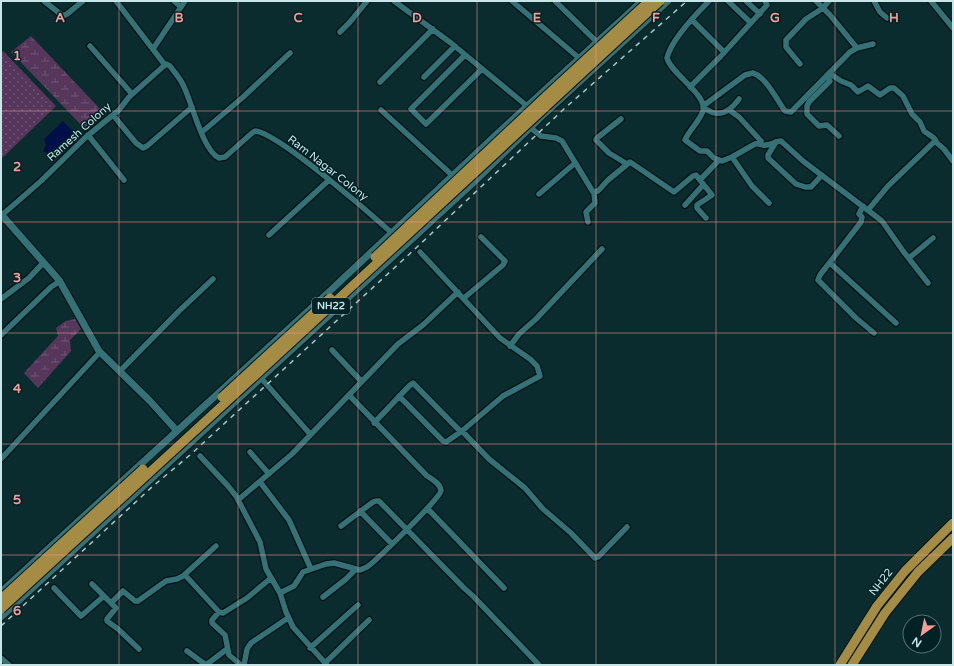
<svg xmlns="http://www.w3.org/2000/svg" width="954" height="666" font-family="'Varela Round',sans-serif">
  <style>
    .grass { fill: url(#grass-dots) }
    .wetland { fill: url(#wetland-marsh) }
    .water { fill: #000f48 }
    .lines { fill: none; stroke-linecap: round; stroke-linejoin: round }
    .minor-casing { stroke: #021314; stroke-width: 8 }
    .tertiary-casing { stroke: #021314; stroke-width: 9 }
    .trunk-casing { stroke: #021314; stroke-width: 11 }
    .minor { stroke: #357277; stroke-width: 5.5 }
    .tertiary { stroke: #357277; stroke-width: 7 }
    .trunk { stroke: #a48c44; stroke-width: 9 }
    .rail { stroke: #a9c7c9; stroke-width: 1.5; stroke-dasharray: 5 5; stroke-linecap: butt }
    .trunk-bridge-casing { stroke: #021314; stroke-width: 11; stroke-linecap: butt }
    .trunk-bridge { stroke: #a48c44; stroke-width: 9 }
    .grid { fill: none; stroke: #f59b98; stroke-width: 1; stroke-opacity: 0.55 }
    .labels { text-anchor: middle; dominant-baseline: central; stroke-width: 3; stroke-linejoin: round; paint-order: stroke }
    .shield { fill: #012225; stroke: #8cabae; stroke-width: 1 }
    .shield-label { font-size: 10px; font-weight: bold; fill: #c8e6e8 }
    .street-label { font-size: 11px; fill: #c8e6e8; stroke: #012225 }
    .grid-label { font-size: 13px; text-anchor: middle; font-weight: bold; fill: #f59b98; stroke: #012225; stroke-width: 3; stroke-linejoin: round; paint-order: stroke }
  </style>
  <defs>
    <pattern id="grass-dots" width="8" height="8" patternUnits="userSpaceOnUse"><rect width="8" height="8" fill="#57365c"/><path d="M2 2h.1M6 6h.1" fill="none" stroke="#6e5373" stroke-width="1.8" stroke-linecap="round"/></pattern>
    <pattern id="wetland-marsh" width="20" height="14" patternUnits="userSpaceOnUse"><rect width="20" height="14" fill="#57365c"/><path d="M1 5h8M5 5V1M11 12h8M15 12V8" fill="none" stroke="#6e5373"/></pattern>
  </defs>
  <rect width="100%" height="100%" fill="#0a2c2e"/>
  <path class="grass" d="M3,51L56,106L1,159V54Z"/>
  <path class="wetland" d="M31,36L103,112L84,128L11,52Z
    M75,319L81,329L70,340L71,351L38,388L24,373L58,336L56,328L66,321Z"/>
  <path class="water" d="M63,121L78,137L53,160L43,151L46,145L44,139Z"/>
  <g class="lines">
    <g class="minor-casing">
      <path id="minor" d="M44,1L63,16L67,14L83,1
        M116,1L165,65
        M174,1L181,7
        M394,1L451,43L527,106
        M512,1L579,58
        M555,1L597,42
        M709,1C696,14 671,40 667,58C671,74 708,95 703,111C699,122 689,130 685,140L700,151H707L714,158L722,161L732,157L755,144C760,143 762,146 766,145C772,145 775,141 781,141L803,161L882,221L903,251L928,283
        M728,1L751,23
        M746,1L760,14
        M816,1L830,15L857,48
        M874,1L880,12L887,18
        M931,1L953,28
        M692,20L724,52
        M340,32L350,22L367,1
        M90,46L132,94
        M153,49L185,1
        M465,55L411,109L426,124L482,69
        M800,64L786,47V40L806,19L823,8L829,1
        M829,73L841,81L851,85L858,92L868,86L880,95L890,88H894L903,96L912,114L920,122L924,131L934,138L937,143L944,149L953,161
        M827,75L830,81L809,102L807,106V114L819,126L827,125L839,136
        M424,77L455,46
        M380,82L433,29
        M690,87L721,56L767,5L765,1
        M703,106L745,75L753,73C766,77 777,100 785,111L791,112L850,52L857,48L873,44
        M703,108C707,109 711,113 715,113C725,115 734,106 739,99
        M381,110L453,176
        M729,110L739,117L761,141
        M113,115L136,143L143,148L147,146L192,107
        M621,119L597,138L596,140L609,153L627,164
        M531,128L541,136L556,138L562,141L593,192L598,191L608,180L630,162L674,192L693,176L696,175L712,195L697,205V208L706,218
        M202,132L242,98L290,53
        M88,135L124,180
        M776,142L768,155V158L796,184L805,187H811L822,175
        M732,157L752,186L769,203
        M700,180L719,160
        M539,194L575,163
        M685,205L703,185
        M863,206L859,214L862,217L861,222L820,275L818,280L856,318L874,333
        M868,210L888,186L935,141
        M2,215L41,181L86,137L119,110L129,97L166,64L170,66C175,73 181,79 184,87C192,103 203,151 219,158L225,157L252,133L255,131C277,132 372,215 392,233
        M588,222L586,212L595,203L594,193
        M269,235L329,180
        M909,258L933,238
        M830,263L896,323
        M464,298L503,265L505,261L481,237
        M1,299L29,278L43,263
        M1,335L51,287L60,281
        M510,346L519,334L536,319L602,249
        M332,350L361,381
        M120,371L179,311L213,279
        M261,378L310,434
        M399,396L443,441L446,442L462,431L503,396L540,376L537,366L530,359L500,338L420,252
        M374,423L410,385L413,383L461,432
        M462,431L489,459L525,488L543,509L571,533L595,558L598,557L627,527
        M250,452L269,474
        M200,456L228,486L236,496L260,542L266,569L280,593L286,612L293,627L327,665
        M1,459L100,352
        M260,482L289,520L311,569
        M238,500L292,454L398,344L423,325L458,292
        M428,509L504,588
        M360,511L392,544
        M341,526L373,502L376,501H379L464,588L473,596L539,665
        M184,575L216,546
        M92,584L116,608L107,619V621L118,629L139,649
        M54,588L81,616L104,596
        M280,593L294,586L303,572L326,564L334,563L360,570L367,567C376,561 442,496 441,491C441,484 432,479 427,476L349,395
        M323,597L346,579L356,569
        M111,603L123,591L135,601H138L166,581L177,579L185,575L219,612L223,613L247,598L271,578
        M219,612L212,620V623L225,635L229,655L241,665
        M310,648L358,605
        M187,651L206,665L227,649
        M1,658L9,665
        M325,663L369,620
        M244,665L247,649L251,643L288,618"/>
    </g>
    <g class="tertiary-casing">
      <path id="tertiary" d="M1,214L59,280L99,351L150,401L177,431
        M1,592L331,290L499,132L642,1
        M1,617L473,183L542,116L668,1"/>
    </g>
    <g class="trunk-casing">
      <path id="trunk" d="M840,665L877,606L905,571L953,523
        M852,665L885,613L918,572L953,538"/>
    </g>
    <use href="#minor" class="minor"/>
    <use href="#tertiary" class="tertiary"/>
    <use href="#trunk" class="trunk"/>
    <path class="rail" d="M1,626L152,487L190,455L416,248L565,108L687,1"/>
    <g class="trunk-bridge-casing">
      <path id="trunk-bridge" d="M375,257L545,97L649,1
        M222,397L330,298
        M1,599L143,469
        M1,609L309,326L660,1"/>
    </g>
    <use href="#trunk-bridge" class="trunk-bridge"/>
  </g>
  <path class="grid" d="M119,1V665M238,1V665M358,1V665M477,1V665M596,1V665M716,1V665M835,1V665M1,111H953M1,222H953M1,333H953M1,444H953M1,555H953"/>
  <g class="labels">
    <rect class="shield" x="312" y="298" width="38" height="16" rx="3"/>
    <g class="shield-label">
      <text x="331" y="306">NH22</text>
    </g>
    <g class="street-label">
      <text transform="translate(79 132) rotate(-42)">Ramesh Colony</text>
      <text transform="translate(328 168) rotate(38)">Ram Nagar Colony</text>
      <text transform="translate(881 582) rotate(-52)">NH22</text>
    </g>
  </g>
  <g class="grid-label">
    <text x="60" y="22">A</text>
    <text x="179" y="22">B</text>
    <text x="298" y="22">C</text>
    <text x="417" y="22">D</text>
    <text x="537" y="22">E</text>
    <text x="656" y="22">F</text>
    <text x="775" y="22">G</text>
    <text x="894" y="22">H</text>
    <text x="17" y="60">1</text>
    <text x="17" y="171">2</text>
    <text x="17" y="282">3</text>
    <text x="17" y="393">4</text>
    <text x="17" y="504">5</text>
    <text x="17" y="615">6</text>
  </g>
  <rect width="954" height="666" fill="none" stroke="#c8e6e8" stroke-width="4"/>
  <g transform="translate(922 634) rotate(213)"><circle r="19" fill="#012225" stroke="#517073"/>
  <path d="M0-3L7 15L0 10L-7 15Z" fill="#f59b98"/>
  <text y="-6" font-size="11" font-weight="bold" text-anchor="middle" fill="#c8e6e8">N</text>
  </g>
</svg>
